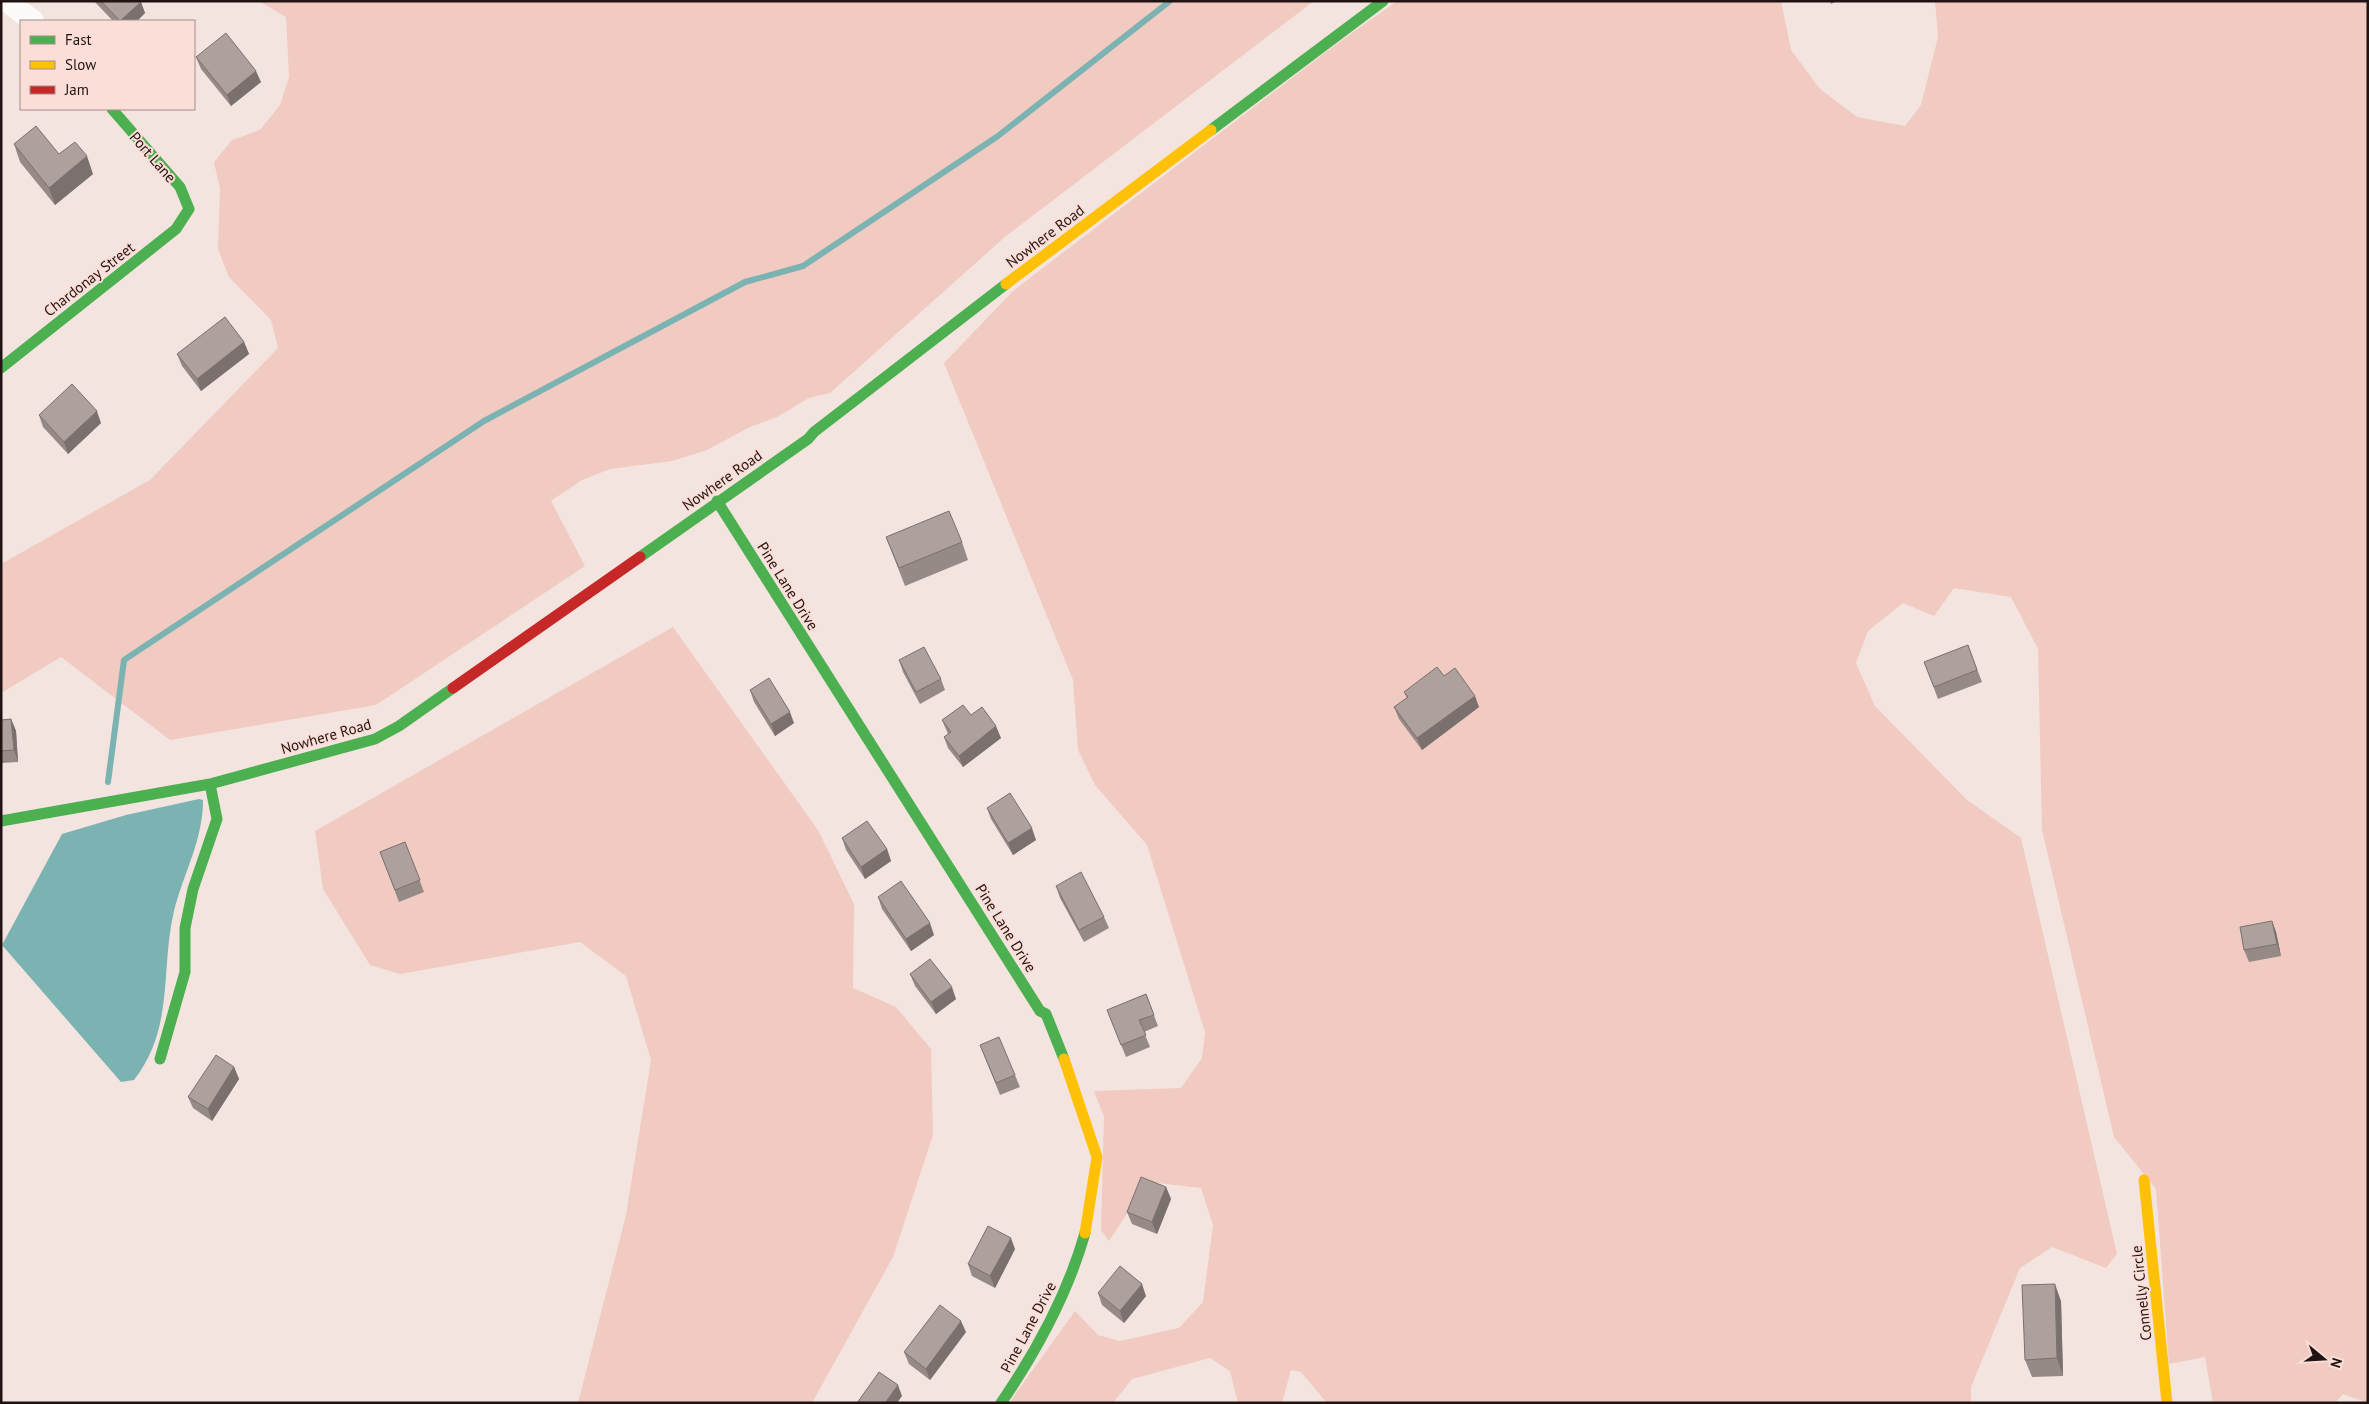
<svg xmlns="http://www.w3.org/2000/svg" width="2369" height="1404" font-family="'PT Sans',sans-serif">
  <style>
    .green { fill: #f1cac1 }
    .water { fill: #7ab3b2 }
    .lines { fill: none; stroke-linecap: round; stroke-linejoin: round }
    .stream { stroke: #7ab3b2; stroke-width: 6 }
    .street { stroke: #fdfbfa; stroke-width: 22 }
    .fast { stroke: #4caf50; stroke-width: 11 }
    .slow { stroke: #ffc107; stroke-width: 11 }
    .jam { stroke: #c62828; stroke-width: 11 }
    .wall { fill: #968a87 }
    .shaded-wall { fill: #7a706e }
    .building { fill: #aea09d; stroke: #7a706e }
    .labels { text-anchor: middle; dominant-baseline: central; stroke-width: 4; stroke-linejoin: round; paint-order: stroke }
    .street-label { font-size: 15px; fill: #201311; stroke: #fcded8 }
  </style>
  <rect width="100%" height="100%" fill="#f4e4e0"/>
  <path class="green" d="M259,1H1314L1005,237L830,393L809,398L777,417L750,427L707,450L672,461L610,469L582,480L551,501L585,566L376,705L170,740L61,657L1,693V564L150,480L278,348L271,320L229,277L218,249L220,189L214,162L232,140L260,130L280,105L289,77L286,17Z
    M1397,1H1781L1791,50L1820,89L1857,117L1905,126L1921,105L1938,37L1935,1H2368V1403L2343,1394L2335,1403H2213L2205,1357L2169,1364L2156,1189L2114,1137L2042,830L2038,649L2011,597L1954,588L1934,616L1903,603L1868,631L1856,663L1875,706L1967,800L2021,838L2117,1254L2106,1268L2052,1247L2020,1268L1971,1387V1403H1327L1301,1372L1291,1370L1282,1403H1238L1230,1371L1210,1358L1132,1379L1113,1403H1009L1075,1311L1098,1335L1120,1341L1179,1328L1203,1302L1213,1225L1201,1188L1148,1182L1109,1241L1101,1230L1104,1117L1094,1091L1181,1088L1202,1058L1205,1032L1147,845L1095,785L1078,750L1073,680L944,363L1014,290L1338,43Z
    M673,627L818,830L854,904L853,988L896,1007L931,1049L933,1135L893,1257L812,1403H578L626,1215L651,1060L626,976L580,942L400,974L370,965L323,889L315,831Z"/>
  <path class="water" d="M199,799L203,800C203,840 184,872 174,911C160,970 175,1027 134,1080L121,1082L2,945L62,834L126,815Z"/>
  <g class="lines">
    <path class="stream" d="M108,782L124,660L484,421L745,282L803,266L998,136L1170,1"/>
    <path class="street" d="M7,1L33,21"/>
    <path class="fast" d="M1211,130L1383,1
      M1,368L176,229L189,209L180,187L112,109
      M717,501L1040,1011L1046,1014L1064,1059
      M640,557L808,439L814,432L1006,284
      M1,821L210,784L375,739L399,726L453,688
      M160,1059L185,972V928L193,889L217,819L210,784
      M1001,1403C1036,1352 1068,1293 1085,1233"/>
    <path class="slow" d="M1006,284L1211,130
      M1064,1059L1097,1157L1085,1233
      M2144,1180L2167,1403"/>
    <path class="jam" d="M453,688L640,557"/>
  </g>
  <path class="wall" d="M94,1H140L145,13L137,21H113Z
    M1830,1H1837L1831,4Z
    M196,57L261,82L231,106L201,69Z
    M14,144L59,154L93,174L55,205L20,162Z
    M244,342L249,354L201,391L182,366L177,354Z
    M39,415L101,423L68,454L43,427Z
    M886,537L962,542L968,560L905,586Z
    M1968,645L1982,682L1938,699L1924,662Z
    M899,660L941,679L945,690L920,704L903,672Z
    M1444,676L1479,707L1422,750L1399,719L1394,707L1407,698L1404,692Z
    M750,690L794,723L775,736L754,702Z
    M971,715L1001,738L963,767L948,748L944,737L948,734L942,720Z
    M11,719L16,731L18,762L1,763V720Z
    M987,808L1036,840L1013,855L991,819Z
    M842,838L887,849L891,861L865,879L846,850Z
    M405,842L424,892L399,902L380,852Z
    M1056,886L1104,917L1109,928L1084,942L1060,898Z
    M878,897L934,935L911,951L882,909Z
    M2272,921L2276,932L2281,956L2249,962L2244,950Z
    M910,974L956,999L936,1014L915,986Z
    M1146,994L1158,1026L1144,1032L1150,1047L1126,1057L1107,1010Z
    M980,1045L1015,1075L1020,1087L1000,1095Z
    M234,1067L239,1079L212,1121L193,1108L188,1097Z
    M1166,1187L1171,1199L1157,1234L1132,1224L1127,1212Z
    M1015,1249L995,1288L972,1276L968,1264Z
    M1098,1293L1146,1296L1124,1323L1102,1305Z
    M2061,1301L2063,1376L2032,1377L2025,1360Z
    M966,1332L930,1380L909,1364L904,1352Z"/>
  <path class="shaded-wall" d="M141,2L145,13L137,21H120Z
    M256,71L261,82L231,106L227,95Z
    M87,156L93,174L55,205L49,188Z
    M244,342L249,354L201,391L197,379Z
    M97,411L101,423L68,454L64,442Z
    M1475,696L1479,707L1422,750L1417,738Z
    M790,712L794,723L775,736L771,724Z
    M11,719L16,731L18,762L14,750Z
    M996,726L1001,738L963,767L959,756Z
    M1032,828L1036,840L1013,855L1008,843Z
    M887,849L891,861L865,879L861,867Z
    M2272,921L2276,932L2281,956L2277,944Z
    M930,923L934,935L911,951L906,939Z
    M952,987L956,999L936,1014L931,1002Z
    M234,1067L239,1079L212,1121L208,1109Z
    M1166,1187L1171,1199L1157,1234L1152,1222Z
    M1011,1238L1015,1249L995,1288L990,1276Z
    M1142,1284L1146,1296L1124,1323L1120,1311Z
    M2055,1284L2061,1301L2063,1376L2057,1358Z
    M961,1321L966,1332L930,1380L926,1369Z
    M898,1385L902,1396L897,1403H885Z"/>
  <path class="building" d="M101,1H140L141,2L120,21Z
    M226,33L256,71L227,95L196,57Z
    M36,126L59,154L75,142L87,156L49,188L14,144Z
    M225,317L244,342L197,379L177,354Z
    M72,384L97,411L64,442L39,415Z
    M949,511L962,542L899,568L886,537Z
    M1968,645L1977,670L1934,687L1924,662Z
    M924,647L941,679L916,692L899,660Z
    M1437,667L1444,676L1455,668L1475,696L1417,738L1394,707L1408,697L1404,692Z
    M769,678L790,712L771,724L750,690Z
    M963,705L971,715L982,707L996,726L959,756L944,737L951,732L942,720Z
    M11,719L14,750L1,751V720Z
    M1010,793L1032,828L1008,843L987,808Z
    M867,821L887,849L861,867L842,838Z
    M405,842L420,880L395,890L380,852Z
    M1081,872L1104,917L1079,930L1056,886Z
    M901,881L930,923L906,939L878,897Z
    M2272,921L2277,944L2244,950L2240,927Z
    M930,959L952,987L931,1002L910,974Z
    M1146,994L1154,1015L1139,1020L1146,1035L1121,1045L1107,1010Z
    M999,1037L1015,1075L996,1083L980,1045Z
    M216,1055L234,1067L208,1109L188,1097Z
    M1141,1177L1166,1187L1152,1222L1127,1212Z
    M988,1226L1011,1238L990,1276L968,1264Z
    M1120,1266L1142,1284L1120,1311L1098,1293Z
    M2055,1284L2057,1358L2025,1360L2022,1285Z
    M940,1305L961,1321L926,1369L904,1352Z
    M879,1372L898,1385L885,1403H857Z"/>
  <g class="labels">
    <g class="street-label">
      <text transform="translate(153 157) rotate(49)">Port Lane</text>
      <text transform="translate(1045 236) rotate(-37)">Nowhere Road</text>
      <text transform="translate(89 279) rotate(-38)">Chardonay Street</text>
      <text transform="translate(722 480) rotate(-35)">Nowhere Road</text>
      <text transform="translate(788 586) rotate(58)">Pine Lane Drive</text>
      <text transform="translate(326 736) rotate(-16)">Nowhere Road</text>
      <text transform="translate(1006 928) rotate(58)">Pine Lane Drive</text>
      <text transform="translate(2141 1293) rotate(-96)">Connelly Circle</text>
      <text transform="translate(1028 1327) rotate(-62)">Pine Lane Drive</text>
    </g>
  </g>
  <rect width="2369" height="1404" fill="none" stroke="#201311" stroke-width="5"/>
  <rect x="20" y="20" width="175" height="90" fill="#fcded8" stroke="#a48d88"/>
  <rect x="30" y="36" width="25" height="8" fill="#4caf50" stroke="#a48d88"/>
  <text x="65" y="45" font-size="15" fill="#201311">Fast</text>
  <rect x="30" y="61" width="25" height="8" fill="#ffc107" stroke="#a48d88"/>
  <text x="65" y="70" font-size="15" fill="#201311">Slow</text>
  <rect x="30" y="86" width="25" height="8" fill="#c62828" stroke="#a48d88"/>
  <text x="65" y="95" font-size="15" fill="#201311">Jam</text>
  <g transform="translate(2324 1359) rotate(108)" stroke="#fcded8" stroke-width="4" paint-order="stroke">
  <path d="M0-4L9 19L0 12L-9 19Z" fill="#201311"/>
  <text y="-8" font-size="14" font-weight="bold" text-anchor="middle" fill="#201311">N</text>
  </g>
</svg>
